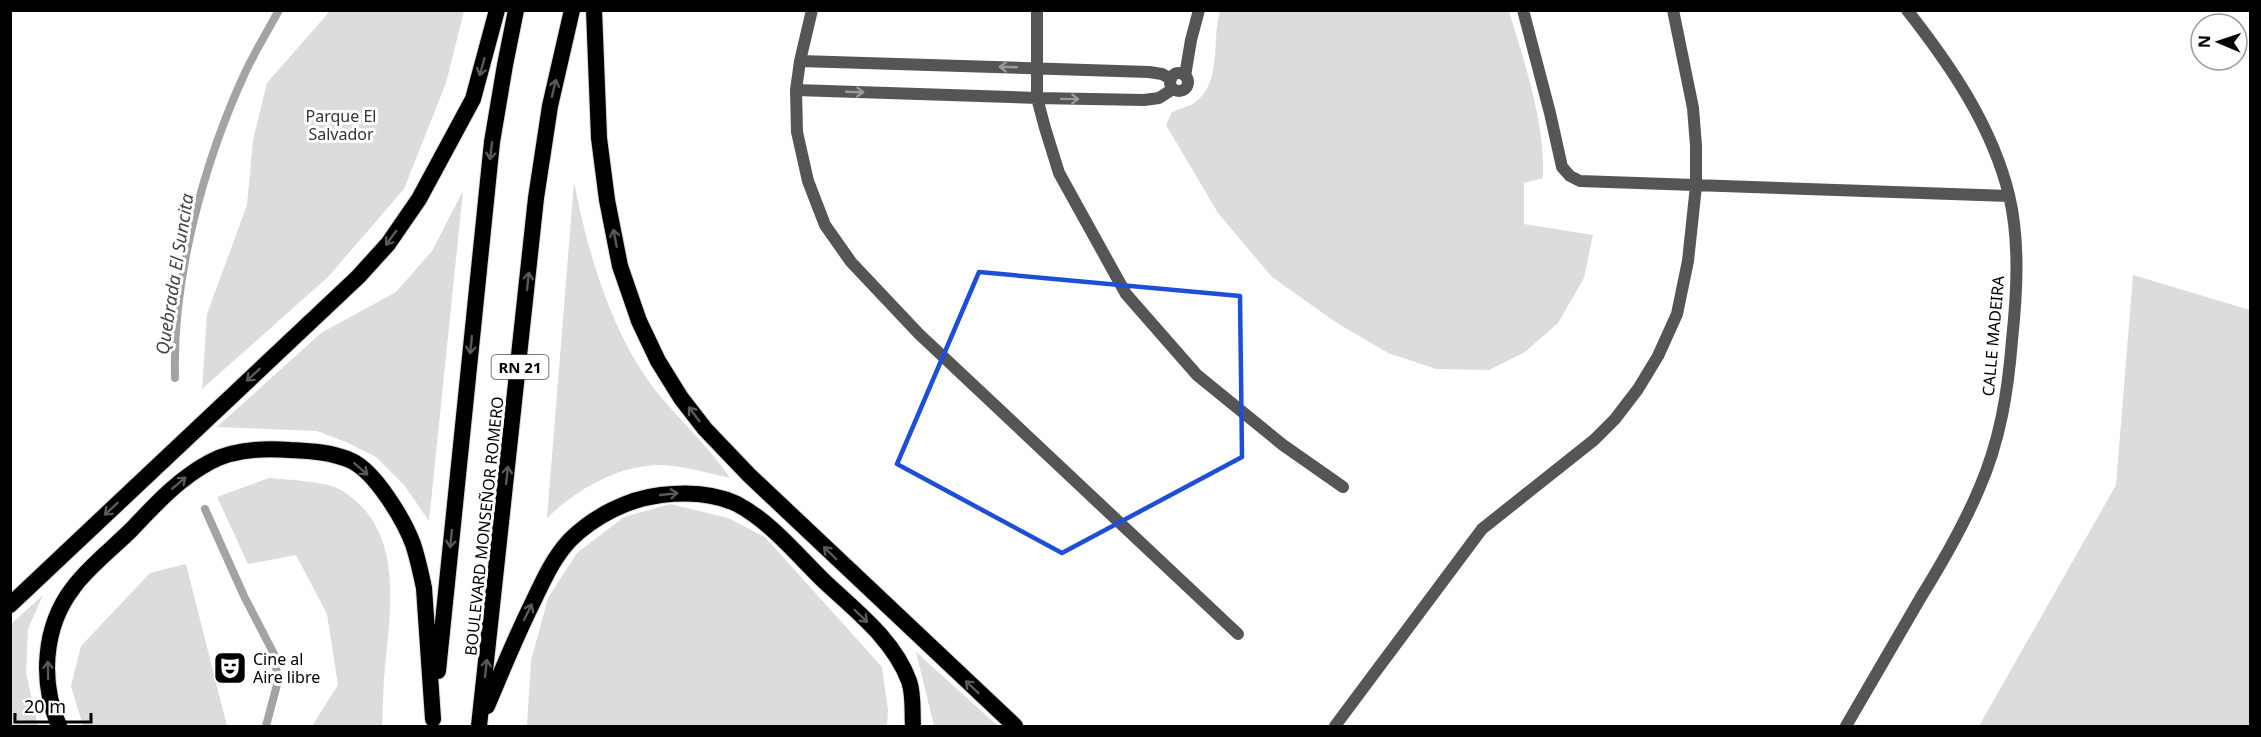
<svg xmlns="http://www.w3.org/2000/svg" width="2261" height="737" font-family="'Noto Sans',sans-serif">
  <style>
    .green { fill: #dcdcdc }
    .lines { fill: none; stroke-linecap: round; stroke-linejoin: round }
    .stream { stroke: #a3a3a3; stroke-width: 8 }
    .trunk-casing { stroke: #dbdbdb; stroke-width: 18 }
    .minor { stroke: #555; stroke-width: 12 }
    .trunk { stroke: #000; stroke-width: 16 }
    .oneway { stroke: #595959 }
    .oneway2 { stroke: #999 }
    .marked { fill: none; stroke: #1d4ed8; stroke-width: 4.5; stroke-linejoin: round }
    .labels { text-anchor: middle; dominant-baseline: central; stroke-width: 6; stroke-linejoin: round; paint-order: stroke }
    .shield { fill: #fff; stroke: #4c4c4c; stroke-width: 1.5 }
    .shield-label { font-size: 15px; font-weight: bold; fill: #000 }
    .park-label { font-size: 16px; fill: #333; stroke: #fff }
    .street-label { font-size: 16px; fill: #000; stroke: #fff }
    .poi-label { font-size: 16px; fill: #000; stroke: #fff; text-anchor: start }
    .water-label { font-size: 18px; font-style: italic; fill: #444; stroke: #fff }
  </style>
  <rect width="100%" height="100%" fill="#fff"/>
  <path class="green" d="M330,11H464L446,83L404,189L328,277L202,389L207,314L247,205L253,140L267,83Z
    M1220,11H1509C1525,65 1545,121 1543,178L1524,183V224L1593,235L1584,278L1558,323L1525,352L1489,370L1436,369L1388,353L1337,323L1272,277L1218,213L1166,125L1172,112C1178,109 1188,107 1194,103C1223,83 1211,41 1220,11Z
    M574,182C587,249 608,322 647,379C671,413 706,442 730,478C708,473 684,466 662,465C617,465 578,489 547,518Z
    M463,191L429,521L404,485L376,457L346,442L317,431L217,427L321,333L396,292L432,251Z
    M2133,275L2250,310V726H1979L2116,485Z
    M269,478C288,480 326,481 341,490C404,528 391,606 385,667C383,687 383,707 382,726H312L338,685L327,614L296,555L248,564L217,497Z
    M670,504L728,518L765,537L882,667L888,710L887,726H527L531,661L548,598L577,553L624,517Z
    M186,564L227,726H83L71,686L81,646L150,573Z
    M43,595L28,629L26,673L38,726H11V624Z
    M916,652L998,726H934Z"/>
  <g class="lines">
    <path class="stream" d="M175,378C172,279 203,165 244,75C254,53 267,32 279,10
      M205,509L244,596L274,654L278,681L266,726"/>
    <g class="trunk-casing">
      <path id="trunk" d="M594,10L599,138L607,200L620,266L639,321L658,361L681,398L705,429L749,475L1015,726
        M10,605L358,277L388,244L419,199L473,99L497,10
        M438,671L492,142L505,65L516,10
        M487,706C502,671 516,636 533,602C543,581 553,558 570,540C594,516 628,499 661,495C686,492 714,493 737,504C771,522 798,556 825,582C856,611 894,640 909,681C914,695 912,712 913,726
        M59,726C40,682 43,627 73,588C86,569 114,547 131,530C155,505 178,479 210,462C234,449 263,448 290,450C311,451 332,452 352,461C376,473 404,520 413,544C418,559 421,574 424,588L433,719
        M479,726L536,198L550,106L572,10"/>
    </g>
    <path class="minor" d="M812,10L800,61L796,90L797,132L808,181L825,225L851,262L919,334L1238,634
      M1037,10V98L1045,128L1059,173L1126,294L1197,375L1283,445L1343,487
      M1523,10L1550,113L1562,167L1570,176L1580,181L2009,196
      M800,61L1149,72L1162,74L1171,79
      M1170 82a9 9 0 1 1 18 0a9 9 0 1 1-18 0Z
      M1185,76L1191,40L1199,10
      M796,90L1037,98L1144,100L1159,98L1173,89
      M1335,726L1482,529L1594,440L1615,419L1638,389L1658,356L1677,314L1688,261L1696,186V146L1693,108L1673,10
      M1846,726C1871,683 1896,640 1921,597C1942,563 1963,527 1979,489C2000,441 2008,392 2012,340C2017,293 2020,241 2009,195C1992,126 1951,66 1907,10"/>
    <use href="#trunk" class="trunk"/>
  </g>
  <defs><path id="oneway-shaft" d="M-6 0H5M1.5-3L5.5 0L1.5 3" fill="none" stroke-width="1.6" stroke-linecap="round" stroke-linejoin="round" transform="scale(1.5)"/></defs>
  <g class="oneway">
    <use href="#oneway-shaft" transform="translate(482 67) rotate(106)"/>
    <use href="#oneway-shaft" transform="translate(554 88) rotate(-77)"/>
    <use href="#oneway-shaft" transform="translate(491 151) rotate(97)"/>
    <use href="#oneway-shaft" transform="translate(391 238) rotate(126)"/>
    <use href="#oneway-shaft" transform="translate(615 238) rotate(-101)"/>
    <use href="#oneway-shaft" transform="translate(528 281) rotate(-84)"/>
    <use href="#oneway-shaft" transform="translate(471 345) rotate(96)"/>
    <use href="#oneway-shaft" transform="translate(253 375) rotate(137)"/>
    <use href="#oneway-shaft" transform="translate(694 414) rotate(-127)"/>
    <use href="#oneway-shaft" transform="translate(361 469) rotate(41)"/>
    <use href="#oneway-shaft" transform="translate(507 475) rotate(-84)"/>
    <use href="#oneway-shaft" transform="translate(179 483) rotate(-40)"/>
    <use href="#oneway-shaft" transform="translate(669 494) rotate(-6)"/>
    <use href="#oneway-shaft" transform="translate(111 509) rotate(137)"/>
    <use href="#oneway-shaft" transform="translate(451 539) rotate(96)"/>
    <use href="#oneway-shaft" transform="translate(830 553) rotate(-136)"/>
    <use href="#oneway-shaft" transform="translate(528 612) rotate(-64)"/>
    <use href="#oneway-shaft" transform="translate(861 616) rotate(44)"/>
    <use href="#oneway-shaft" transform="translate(486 668) rotate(-84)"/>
    <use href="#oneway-shaft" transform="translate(48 670) rotate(-91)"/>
    <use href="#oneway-shaft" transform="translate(972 687) rotate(-137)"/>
  </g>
  <g class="oneway2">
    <use href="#oneway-shaft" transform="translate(1008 67) rotate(-178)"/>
    <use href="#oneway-shaft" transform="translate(855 92) rotate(2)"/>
    <use href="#oneway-shaft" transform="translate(1070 99) rotate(1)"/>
  </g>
  <path class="marked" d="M979,272L1240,296L1242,457L1062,553L897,464Z"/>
  <defs>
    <g id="theatre-square" transform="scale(1.725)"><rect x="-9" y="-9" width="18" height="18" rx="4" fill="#000" stroke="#fff"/><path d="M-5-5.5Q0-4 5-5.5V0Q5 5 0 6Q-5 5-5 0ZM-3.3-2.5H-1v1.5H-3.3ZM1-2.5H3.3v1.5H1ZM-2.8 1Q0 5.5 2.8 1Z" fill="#fff"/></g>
  </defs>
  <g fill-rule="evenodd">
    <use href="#theatre-square" x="230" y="668"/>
  </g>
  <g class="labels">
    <rect class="shield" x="491.5" y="355" width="57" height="24" rx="4.5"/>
    <g class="shield-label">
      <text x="520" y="367">RN 21</text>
    </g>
    <g class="park-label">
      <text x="341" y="116">Parque El<tspan x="341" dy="18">Salvador</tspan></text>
    </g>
    <g class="street-label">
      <text transform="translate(1993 336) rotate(-85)">CALLE MADEIRA</text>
      <text transform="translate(484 526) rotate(-84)">BOULEVARD MONSEÑOR ROMERO</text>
    </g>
    <g class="poi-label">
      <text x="253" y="659">Cine al<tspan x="253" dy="18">Aire libre</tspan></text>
    </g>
    <g class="water-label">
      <text transform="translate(174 274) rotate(-81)">Quebrada El Suncita</text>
    </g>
  </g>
  <rect width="2261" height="737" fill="none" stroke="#000000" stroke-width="24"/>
  <g transform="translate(2219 42) rotate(272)"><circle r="28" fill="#ffffff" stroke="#999999" stroke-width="1.5"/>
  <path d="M0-4.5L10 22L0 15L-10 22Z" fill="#000000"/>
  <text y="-9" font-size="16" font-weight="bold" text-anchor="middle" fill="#000000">N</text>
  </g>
  <path d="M15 713v9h76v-9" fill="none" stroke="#000000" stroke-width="3"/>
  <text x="24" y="713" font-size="18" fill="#000000" stroke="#ffffff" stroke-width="4.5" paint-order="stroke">20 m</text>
</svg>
